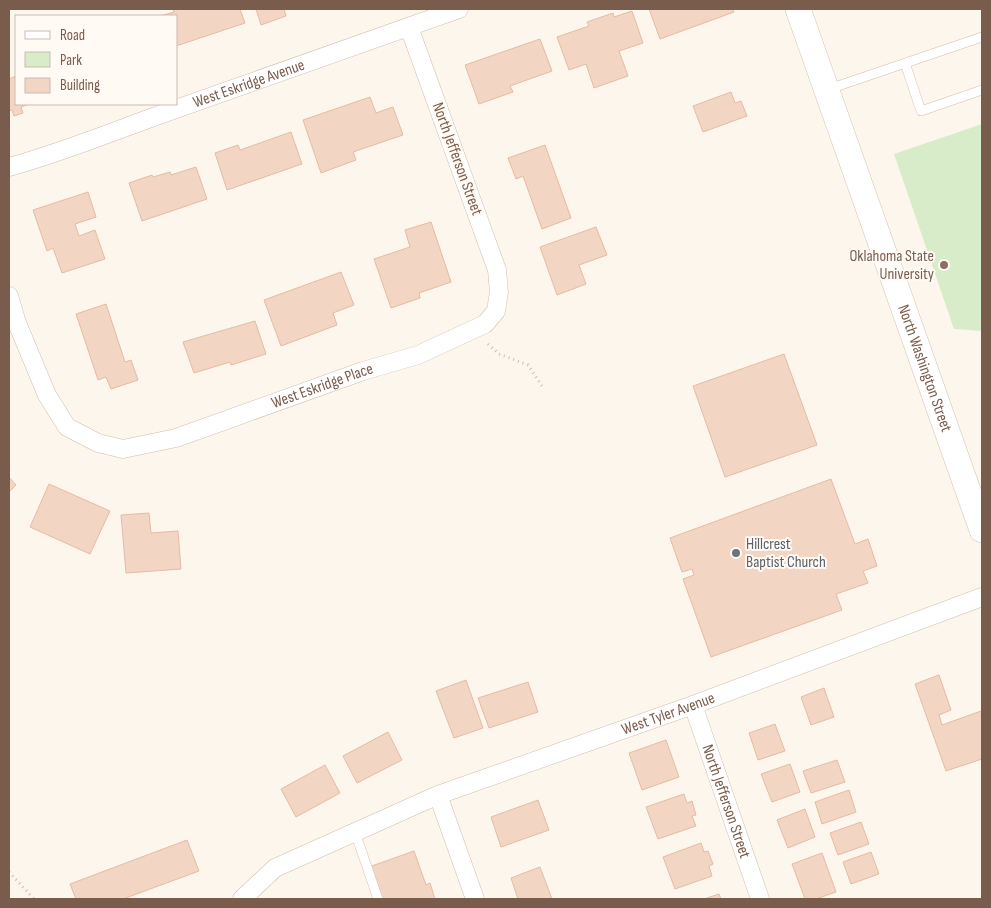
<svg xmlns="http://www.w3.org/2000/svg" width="991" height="908" font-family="'Sofia Sans Condensed',sans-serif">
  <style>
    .green { fill: #d8ecc9 }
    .building { fill: #f3d5c3; stroke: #e6bba3 }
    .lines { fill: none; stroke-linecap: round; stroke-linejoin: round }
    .service-casing { stroke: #d1beb0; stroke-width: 10 }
    .minor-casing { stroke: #d1beb0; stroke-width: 19 }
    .secondary-casing { stroke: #d6c0b0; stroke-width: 26 }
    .path { stroke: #d9b8a5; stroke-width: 3; stroke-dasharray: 1 4; stroke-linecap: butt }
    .service { stroke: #fff; stroke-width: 9 }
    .minor { stroke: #fff; stroke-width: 18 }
    .secondary { stroke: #fff; stroke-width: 25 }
    .education-dot { fill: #8d6e63; stroke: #fffaf3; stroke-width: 2 }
    .worship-dot { fill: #6b7280; stroke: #fffaf3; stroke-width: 2 }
    .labels { text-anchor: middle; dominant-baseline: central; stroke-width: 4; stroke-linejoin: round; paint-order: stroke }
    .street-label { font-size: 16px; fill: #7a5c4d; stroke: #fffaf3 }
    .education-label { font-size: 16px; fill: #785e54; stroke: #fffaf3; text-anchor: end }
    .worship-label { font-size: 16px; fill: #5b616d; stroke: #fffaf3; text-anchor: start }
  </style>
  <rect width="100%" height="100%" fill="#fdf6ec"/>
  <path class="green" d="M982,124V331L954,329L894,154Z"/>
  <path class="building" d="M173,9H240L245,23L176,46V16H160L174,12Z
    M256,9H284L286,16L261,25Z
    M649,9H733L734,12L660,39Z
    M632,11L643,43L619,51L628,76L594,88L586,64L569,70L557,37L589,26L587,22L613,13L614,17Z
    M540,39L552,71L510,86L513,92L479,104L465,65Z
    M16,76V104H29L21,107L23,113L14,116L12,110L9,111V79Z
    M731,92L735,103L741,101L747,116L703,132L693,106Z
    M370,97L376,113L393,107L403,135L353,152L356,160L321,173L303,120Z
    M291,132L302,164L227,190L215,153L238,145L240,150Z
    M545,145L571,218L542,229L523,176L516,179L508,158Z
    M196,167L207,199L142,221L129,183L152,175L153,177L170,172L171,175Z
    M88,192L96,217L75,224L79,236L95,230L105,259L62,273L53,248L47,251L33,210Z
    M431,222L451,282L419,293L420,298L391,308L374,259L410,247L405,230Z
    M596,227L607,255L579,265L586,284L557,295L540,247Z
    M341,272L354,305L333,313L337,325L281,346L264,300Z
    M106,304L125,362L131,360L138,380L111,389L106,377L98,380L76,314Z
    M255,321L266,354L231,365L230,362L194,373L183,342Z
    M784,354L817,445L725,477L693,386Z
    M9,477L16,485L9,492Z
    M831,479L855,544L868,539L877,566L863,571L868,583L836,594L842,610L711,657L683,579L694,575L692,569L682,572L670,538Z
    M49,484L110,511L90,554L30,527Z
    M149,513L151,533L178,531L181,569L126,573L121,515Z
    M939,675L951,710L939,715L942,725L981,711L982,714V759L946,771L915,684Z
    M466,680L483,728L454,738L436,691Z
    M528,682L538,712L489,728L478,698Z
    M824,688L834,717L811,725L801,697Z
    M775,724L785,751L758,760L749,733Z
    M388,732L402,760L357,783L343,756Z
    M666,740L679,777L642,790L629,753Z
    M837,760L845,782L811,793L803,771Z
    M790,764L800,792L772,802L761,774Z
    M325,765L340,793L296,817L281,789Z
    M849,790L856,812L822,824L815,802Z
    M684,794L687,803L692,801L696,815L692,816L696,826L658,839L646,807Z
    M538,800L549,830L501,847L491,817Z
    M805,809L815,837L788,848L777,820Z
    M861,822L869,844L838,855L830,833Z
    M187,840L199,871L123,899H76L70,884Z
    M701,843L704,852L708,851L713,864L709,866L712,876L675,889L663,857Z
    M414,851L426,885L430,883L435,899H381L369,867Z
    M871,852L879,874L851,884L843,862Z
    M822,853L836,892L816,899H805L792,864Z
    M540,867L552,899H518L511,878Z
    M719,894L721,899H704Z"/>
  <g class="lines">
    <g class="service-casing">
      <path id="service" d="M905,63L921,111L982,90
        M829,89L982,37
        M355,832L378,899"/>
    </g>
    <g class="minor-casing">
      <g id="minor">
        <path id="s1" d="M9,167C60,153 109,133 159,115C259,80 359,45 459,9"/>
        <path id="s2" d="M9,296L17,323L47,395L67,427L98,443L123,449L176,438L363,371L418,355L485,324L496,311L499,292L497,270L409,27"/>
        <path id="s3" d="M693,705L760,899"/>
        <path d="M438,795L475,899"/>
        <path id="s4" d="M242,899L275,868L438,795L693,705L982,597"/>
      </g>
    </g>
    <g class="secondary-casing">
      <g id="secondary">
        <path id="s5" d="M798,9L982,530"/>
      </g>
    </g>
    <path class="path" d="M488,344L499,354L528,365L544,389
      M9,872L34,899"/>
    <use href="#service" class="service"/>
    <use href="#minor" class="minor"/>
    <use href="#secondary" class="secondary"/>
  </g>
  <circle class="education-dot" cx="944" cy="265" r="5"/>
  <circle class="worship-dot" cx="736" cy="553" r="5"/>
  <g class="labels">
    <g class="street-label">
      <text stroke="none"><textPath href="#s1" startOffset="254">West Eskridge Avenue</textPath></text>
      <text transform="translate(457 159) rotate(70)">North Jefferson Street</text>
      <text stroke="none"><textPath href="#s5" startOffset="381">North Washington Street</textPath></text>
      <text stroke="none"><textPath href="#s2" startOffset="414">West Eskridge Place</textPath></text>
      <text stroke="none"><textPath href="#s4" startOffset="468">West Tyler Avenue</textPath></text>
      <text stroke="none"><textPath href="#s3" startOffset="102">North Jefferson Street</textPath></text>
    </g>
    <g class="education-label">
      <text x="934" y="256">Oklahoma State<tspan x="934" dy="18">University</tspan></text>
    </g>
    <g class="worship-label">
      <text x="746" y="544">Hillcrest<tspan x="746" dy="18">Baptist Church</tspan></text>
    </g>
  </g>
  <rect width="991" height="908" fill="none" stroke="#7a5c4d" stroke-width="20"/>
  <rect x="15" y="15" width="162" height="90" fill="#fffaf3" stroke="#cabbb1"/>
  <rect x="25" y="31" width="25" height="8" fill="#ffffff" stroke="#cabbb1"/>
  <text x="60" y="40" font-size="15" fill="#7a5c4d">Road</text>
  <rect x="25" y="52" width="25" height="15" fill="#d8ecc9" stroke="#cabbb1"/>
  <text x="60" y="65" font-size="15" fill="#7a5c4d">Park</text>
  <rect x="25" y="78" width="25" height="15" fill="#f3d5c3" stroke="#cabbb1"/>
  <text x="60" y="90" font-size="15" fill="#7a5c4d">Building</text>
</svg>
